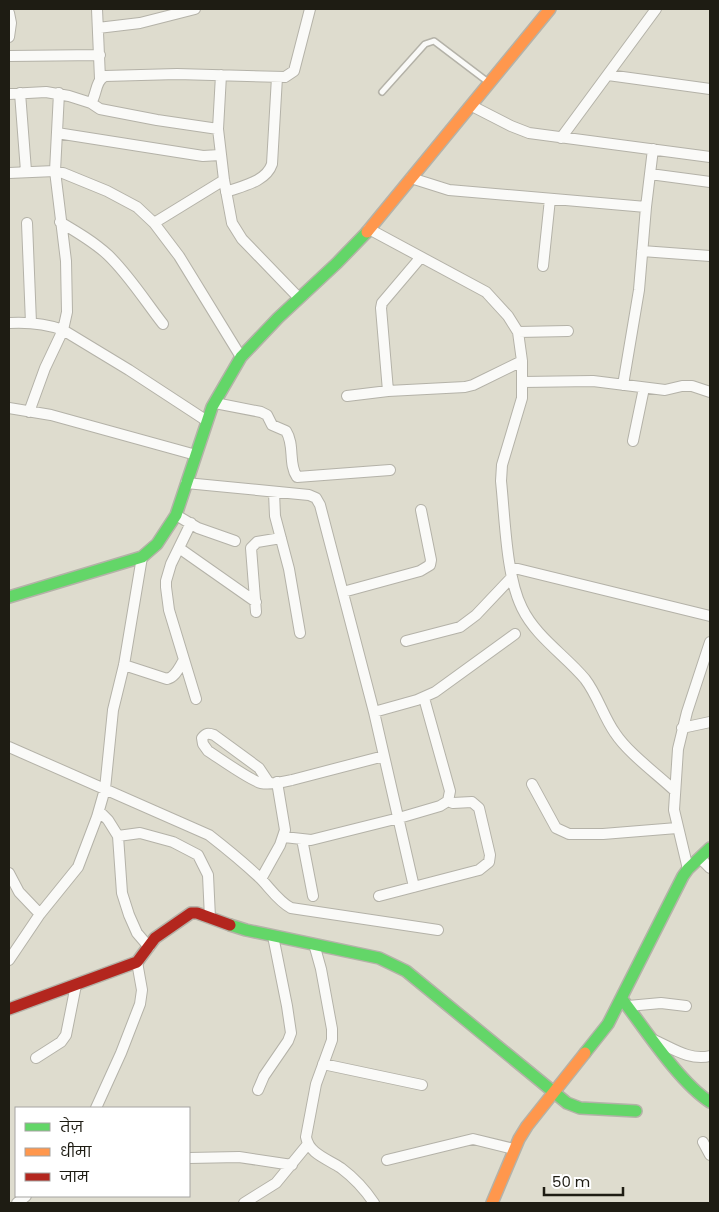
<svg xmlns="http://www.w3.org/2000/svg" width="719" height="1212" font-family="Poppins,'Noto Sans Devanagari',sans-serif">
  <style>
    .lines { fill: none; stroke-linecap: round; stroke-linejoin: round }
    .lane-casing { stroke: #b4b2a8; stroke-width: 8 }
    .street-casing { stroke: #b4b2a8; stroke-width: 12 }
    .fast-casing { stroke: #b4b2a8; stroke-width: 14 }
    .slow-casing { stroke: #b4b2a8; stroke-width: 14 }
    .jam-casing { stroke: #b4b2a8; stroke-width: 14 }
    .lane { stroke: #fafaf8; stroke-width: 5 }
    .street { stroke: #fafaf8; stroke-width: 10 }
    .fast { stroke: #63d668; stroke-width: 11 }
    .slow { stroke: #ff974d; stroke-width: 11 }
    .jam { stroke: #b3261e; stroke-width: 11 }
  </style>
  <rect width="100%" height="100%" fill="#dedcce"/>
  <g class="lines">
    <g class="lane-casing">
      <path id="lane" d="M382,92L425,44L434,41L488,82"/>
    </g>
    <g class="street-casing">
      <path id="street" d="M97,9L100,79
        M9,13L11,23L9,37
        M98,28L140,23L195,9
        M9,56L100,55
        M221,75L218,129L224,180L232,223L242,239L299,298
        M608,75L710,89
        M20,93L26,171
        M9,94L46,92L69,96L91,103C97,94 95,81 105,76L177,74L285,77L294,71L310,9
        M91,103L100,109L157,120L218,129
        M472,106L511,126L529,133L710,157
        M57,133L203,156L220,155
        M561,138L656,9
        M9,173L55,171L63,173L107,191L137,207L154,223L179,256L241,357
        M650,174L710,182
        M411,178L449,190L646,207
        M226,192C242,186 266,182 272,164L277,77
        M60,222C77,232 94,242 108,255C129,275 145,301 163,324
        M27,223L31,323
        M154,223L224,180
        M369,229L486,292L508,316L518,332L522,361V398L502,465L501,481C505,518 506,576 522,608C536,637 565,655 585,679C598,696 603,716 615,733C628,753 657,774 675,791
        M642,251L710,256
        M543,266L550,199
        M9,323C27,322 47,324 63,330L129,370L207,421
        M518,332L568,331
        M523,382L593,381L665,390L682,386H692L710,392
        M623,385L639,290L646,207L653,149
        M388,391L381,308L382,303L421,257
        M347,396L388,391L465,387L473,385L522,361
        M215,403L261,412L267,415L272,425L286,431C295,445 288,464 297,477L390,470
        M9,408L51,415L196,455
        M29,412L45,368L63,330L67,312L66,261L55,171L59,93
        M633,441L644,388
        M186,483L309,495L316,498L320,505L374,712L414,887
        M274,492L275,516L289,569L300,633
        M176,515L198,528L235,541
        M191,523L171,564L166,581V587L169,610L196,699
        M179,548L256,602
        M510,567L710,616
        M343,592L420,571L430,565L431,560L421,510
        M256,612L251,548L257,542L281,538
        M406,641L460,627L476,615L511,578
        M124,665L167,679C176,677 179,667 184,660
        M374,712L417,700L435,692L515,634
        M682,728L710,722
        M9,747L209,835C227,849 244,863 260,878C270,888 278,901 291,908L438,930
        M269,783L259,768L214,735C208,733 206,733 202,738L203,744L208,751C219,758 251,781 261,783C271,785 283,782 292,780L384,756
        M532,784L556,828L569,834H603L677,828
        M99,811L108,820L118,836L122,893L129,915L137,933L149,947
        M118,836L140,833L173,842L198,855L208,875L210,918
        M284,837L311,840L399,818L440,806L448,801L450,791L424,698
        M302,839L313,896
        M700,858L710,868
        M688,869L674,810L678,749L687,712L710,642
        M9,873L19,892L40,914
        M261,879L280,845L285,830L277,782
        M379,896L479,870L489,862L490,855L479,808L472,802L453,803L448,801
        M314,944L321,969L332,1029V1040L316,1084L306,1137C309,1154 328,1159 341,1168C353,1177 366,1191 374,1203
        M9,960L40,914L78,867L97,817L105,789L113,710L124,665L142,557
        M628,1006L661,1003L686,1006
        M654,1040C672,1048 690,1061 710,1056
        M36,1058L61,1042L66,1035L76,985
        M323,1064L422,1085
        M258,1090L264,1076L288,1041L291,1033L287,1006L273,936
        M96,1108L121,1053L140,1004L142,990L137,962
        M703,1142L710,1155
        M189,1158L239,1157L292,1165
        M387,1160L473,1139L514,1149
        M17,1203L26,1196
        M244,1203L276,1183L308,1144"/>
    </g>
    <g class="fast-casing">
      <path id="fast" d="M9,597L142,557L157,544L176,515L212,407L241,357L278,318L337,263L367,232
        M230,925L246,930L379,958L406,971L567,1103L580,1108L636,1111
        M622,999C645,1029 679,1082 710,1102
        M585,1053L608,1024L683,876L688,869L710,848"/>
    </g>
    <g class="slow-casing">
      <path id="slow" d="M367,232L550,9
        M492,1203L519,1139L527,1126L585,1053"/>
    </g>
    <g class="jam-casing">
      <path id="jam" d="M9,1009L137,962L155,938L191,913H197L230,925"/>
    </g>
    <use href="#lane" class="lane"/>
    <use href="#street" class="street"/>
    <use href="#fast" class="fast"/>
    <use href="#slow" class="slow"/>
    <use href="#jam" class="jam"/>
  </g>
  <rect width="719" height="1212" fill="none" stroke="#1e1c13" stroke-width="20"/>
  <rect x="15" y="1107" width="175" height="90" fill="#ffffff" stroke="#a5a4a1"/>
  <rect x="25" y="1123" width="25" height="8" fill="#63d668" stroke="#a5a4a1"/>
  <text x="60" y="1132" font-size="15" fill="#1e1c13">तेज़</text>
  <rect x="25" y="1148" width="25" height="8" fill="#ff974d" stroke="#a5a4a1"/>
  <text x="60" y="1157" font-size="15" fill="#1e1c13">धीमा</text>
  <rect x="25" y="1173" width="25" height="8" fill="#b3261e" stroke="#a5a4a1"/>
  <text x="60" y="1182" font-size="15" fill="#1e1c13">जाम</text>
  <path d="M544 1187v8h79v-8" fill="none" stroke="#1e1c13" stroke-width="2.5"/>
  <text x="552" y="1187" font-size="15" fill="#1e1c13" stroke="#ffffff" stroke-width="4" paint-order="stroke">50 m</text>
</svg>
